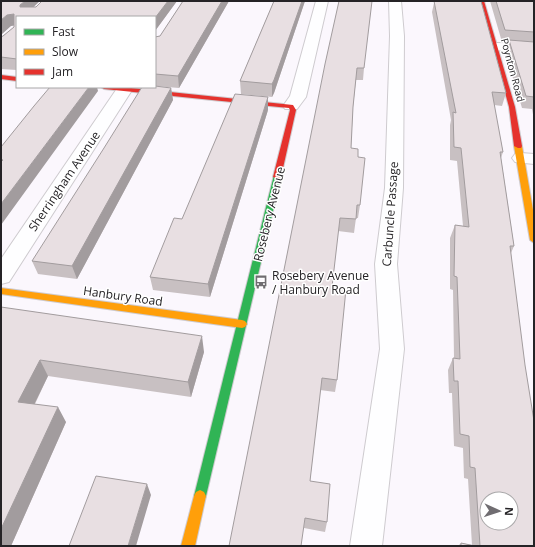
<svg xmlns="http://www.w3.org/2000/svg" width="535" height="547" font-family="'Open Sans',sans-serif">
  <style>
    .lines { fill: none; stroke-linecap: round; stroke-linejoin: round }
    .street-casing { stroke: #cecbcf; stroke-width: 2 }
    .fast-casing { stroke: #cecbcf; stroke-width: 2 }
    .slow-casing { stroke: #cecbcf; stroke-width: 2 }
    .jam-casing { stroke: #cecbcf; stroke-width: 2 }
    .street { fill: #fefeff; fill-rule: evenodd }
    .fast { fill: #30b455; fill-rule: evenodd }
    .slow { fill: #ff9f0a; fill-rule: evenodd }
    .jam { fill: #e5322d; fill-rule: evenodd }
    .wall { fill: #c8c0c2 }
    .shaded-wall { fill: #a29c9e }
    .building { fill: #e8dfe2; stroke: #a29c9e; fill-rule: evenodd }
    .labels { text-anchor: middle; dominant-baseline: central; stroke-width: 3; stroke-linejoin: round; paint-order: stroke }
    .far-street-label { font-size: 10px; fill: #252326; stroke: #fff }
    .street-label { font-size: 12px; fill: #252326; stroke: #fff }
    .poi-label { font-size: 12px; fill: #252326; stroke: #fff; text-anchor: start }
  </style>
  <rect width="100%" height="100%" fill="#fbf7fd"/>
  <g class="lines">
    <g class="street-casing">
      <path id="street" d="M316,1H328L306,97L297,109H285L283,106L290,96Z
        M389,1H401L404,36L403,188L397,264L404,349L382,546H350L380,349L375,264L385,188L390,36Z
        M496,43L534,44V52L491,50L489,47L491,44Z
        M118,87H134L9,282L1,284V259Z
        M521,153L534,154V164L515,162L512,158L515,154Z"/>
    </g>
    <g class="fast-casing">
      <path id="fast" d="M274,175H280L281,177L206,496L204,500L200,502L196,500L194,496Z"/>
    </g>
    <g class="slow-casing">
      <path id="slow" d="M515,144H518L522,146L534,216V243L530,240L514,146Z
        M1,288L242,320L245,321L247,324L245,327L242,328L1,294Z
        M200,490L204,492L206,496L195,546H181L194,496L196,492Z"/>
    </g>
    <g class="jam-casing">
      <path id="jam" d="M480,1H484L515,107L522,146L521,148H518L514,146L509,107Z
        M1,75L17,77V81L1,79Z
        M101,87H122L293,105L296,110L281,177L277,179L273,177L290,110L289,108L104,89Z"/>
    </g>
    <use href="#street" class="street"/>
    <use href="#fast" class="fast"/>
    <use href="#slow" class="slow"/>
    <use href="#jam" class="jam"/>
  </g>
  <path class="wall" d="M1,1L36,7L42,1H177L155,31L17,17V70L1,69V37L3,36L14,27V25L11,26Z
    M183,1H229L179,88L155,86V37L160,36Z
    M274,1H305L274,93L272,97L241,94L240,81Z
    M434,1H481L506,93L502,106L494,105L503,152L501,158L514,246L511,253L534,546H458L461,543L472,545L468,479L464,478L463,448L454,446L452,393H449L448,370L453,358H454L453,290L450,289V238L455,225L463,226L457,161L450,160V125L451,120L432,12L434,3Z
    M490,1H534V120L532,109L522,108L505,52L508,42H502Z
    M325,64L364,68L363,80H356L353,107L351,148L358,157L360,205L358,218H356L354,233L338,231L332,287L337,380L335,392L320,390L310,481L327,522L325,532L304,528Z
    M171,88L173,100L77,279L38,274L32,261Z
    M268,110L210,297L153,290L150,277Z
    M1,307L204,352L191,397L48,376L35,404L66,422L11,546H1Z"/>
  <path class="shaded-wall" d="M25,1H40L24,16L20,7V5Z
    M168,1H177L155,31V18Z
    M222,1H229L179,88L178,76Z
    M302,1H305L274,93L272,97V84Z
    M14,14L17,25L11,26L1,35V20L7,15Z
    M89,87H97L98,91L1,225V204Z
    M171,88L173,100L77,279L72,266Z
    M268,97V110L210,297L208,284Z
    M202,336L204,352L191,397L188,382Z
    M40,360L48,376L28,417L18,402Z
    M58,407L66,422L11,546H1V529Z
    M147,484L151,495L136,546H128Z"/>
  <path class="building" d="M1,1H25L20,5V7H36L42,1H168L155,18V17H17V59L1,57V37L3,36L14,27V14L7,15L1,20Z
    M183,1H222L178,76L155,74V37L160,36Z
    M274,1H302L274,80L272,84L240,81Z
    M339,1H372L364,68H357L353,107L351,148L358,149V157L365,158L360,205H357L356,219L340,218L332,287L346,289L337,380L322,378L310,481L330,484L327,522L305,518L301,546H229L325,64Z
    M434,1H481L506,93L492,92L503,152H500L514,246H510L525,365L534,421V546H480L475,468L470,467L469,436L460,434L458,381H454L453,358L460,359L457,277L454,276L455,225L469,227L461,148L454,147L453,112L456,113ZM487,499H511V523H487Z
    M496,1H534V32L505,30Z
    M509,40L534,42V97L526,96Z
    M155,86L171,88L72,266L32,261L104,148L142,87H155Z
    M50,87H89L1,204V162L3,160L1,159V147L34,106Z
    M235,94L268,97L208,284L150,277L174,218L182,219Z
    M1,307L202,336L188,382L40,360L18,402L58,407L1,529Z
    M96,476L147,484L128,546H69Z
    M461,543L475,546H461Z"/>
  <defs>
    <g id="bus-bare" transform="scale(1.08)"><path d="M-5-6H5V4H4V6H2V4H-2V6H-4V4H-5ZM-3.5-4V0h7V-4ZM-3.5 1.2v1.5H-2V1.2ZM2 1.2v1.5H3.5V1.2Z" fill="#706d71" stroke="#fff" stroke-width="2.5" paint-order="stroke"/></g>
  </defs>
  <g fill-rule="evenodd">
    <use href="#bus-bare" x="261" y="282"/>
  </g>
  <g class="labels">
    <g class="far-street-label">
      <text transform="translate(513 70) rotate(75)">Poynton Road</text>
    </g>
    <g class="street-label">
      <text transform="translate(64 181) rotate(-56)">Sherringham Avenue</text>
      <text transform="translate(269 214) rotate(-76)">Rosebery Avenue</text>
      <text transform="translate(390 214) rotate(-86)">Carbuncle Passage</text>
      <text transform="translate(123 296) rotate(8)">Hanbury Road</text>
    </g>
    <g class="poi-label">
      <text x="272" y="275">Rosebery Avenue<tspan x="272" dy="14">/ Hanbury Road</tspan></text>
    </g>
  </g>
  <rect width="535" height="547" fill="none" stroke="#252326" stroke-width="4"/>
  <rect x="16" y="16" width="140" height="72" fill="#ffffff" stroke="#a8a7a8"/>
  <rect x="24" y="29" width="20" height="6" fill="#30b455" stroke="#a8a7a8"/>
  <text x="52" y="36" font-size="12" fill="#252326">Fast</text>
  <rect x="24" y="49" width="20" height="6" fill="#ff9f0a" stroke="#a8a7a8"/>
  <text x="52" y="56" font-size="12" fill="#252326">Slow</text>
  <rect x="24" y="69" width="20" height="6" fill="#e5322d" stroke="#a8a7a8"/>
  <text x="52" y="76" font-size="12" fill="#252326">Jam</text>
  <g transform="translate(499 511) rotate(93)"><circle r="19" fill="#ffffff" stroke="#a8a7a8"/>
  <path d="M0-3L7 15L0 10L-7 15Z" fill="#706d71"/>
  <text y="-6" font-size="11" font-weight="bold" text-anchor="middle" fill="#252326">N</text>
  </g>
</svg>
